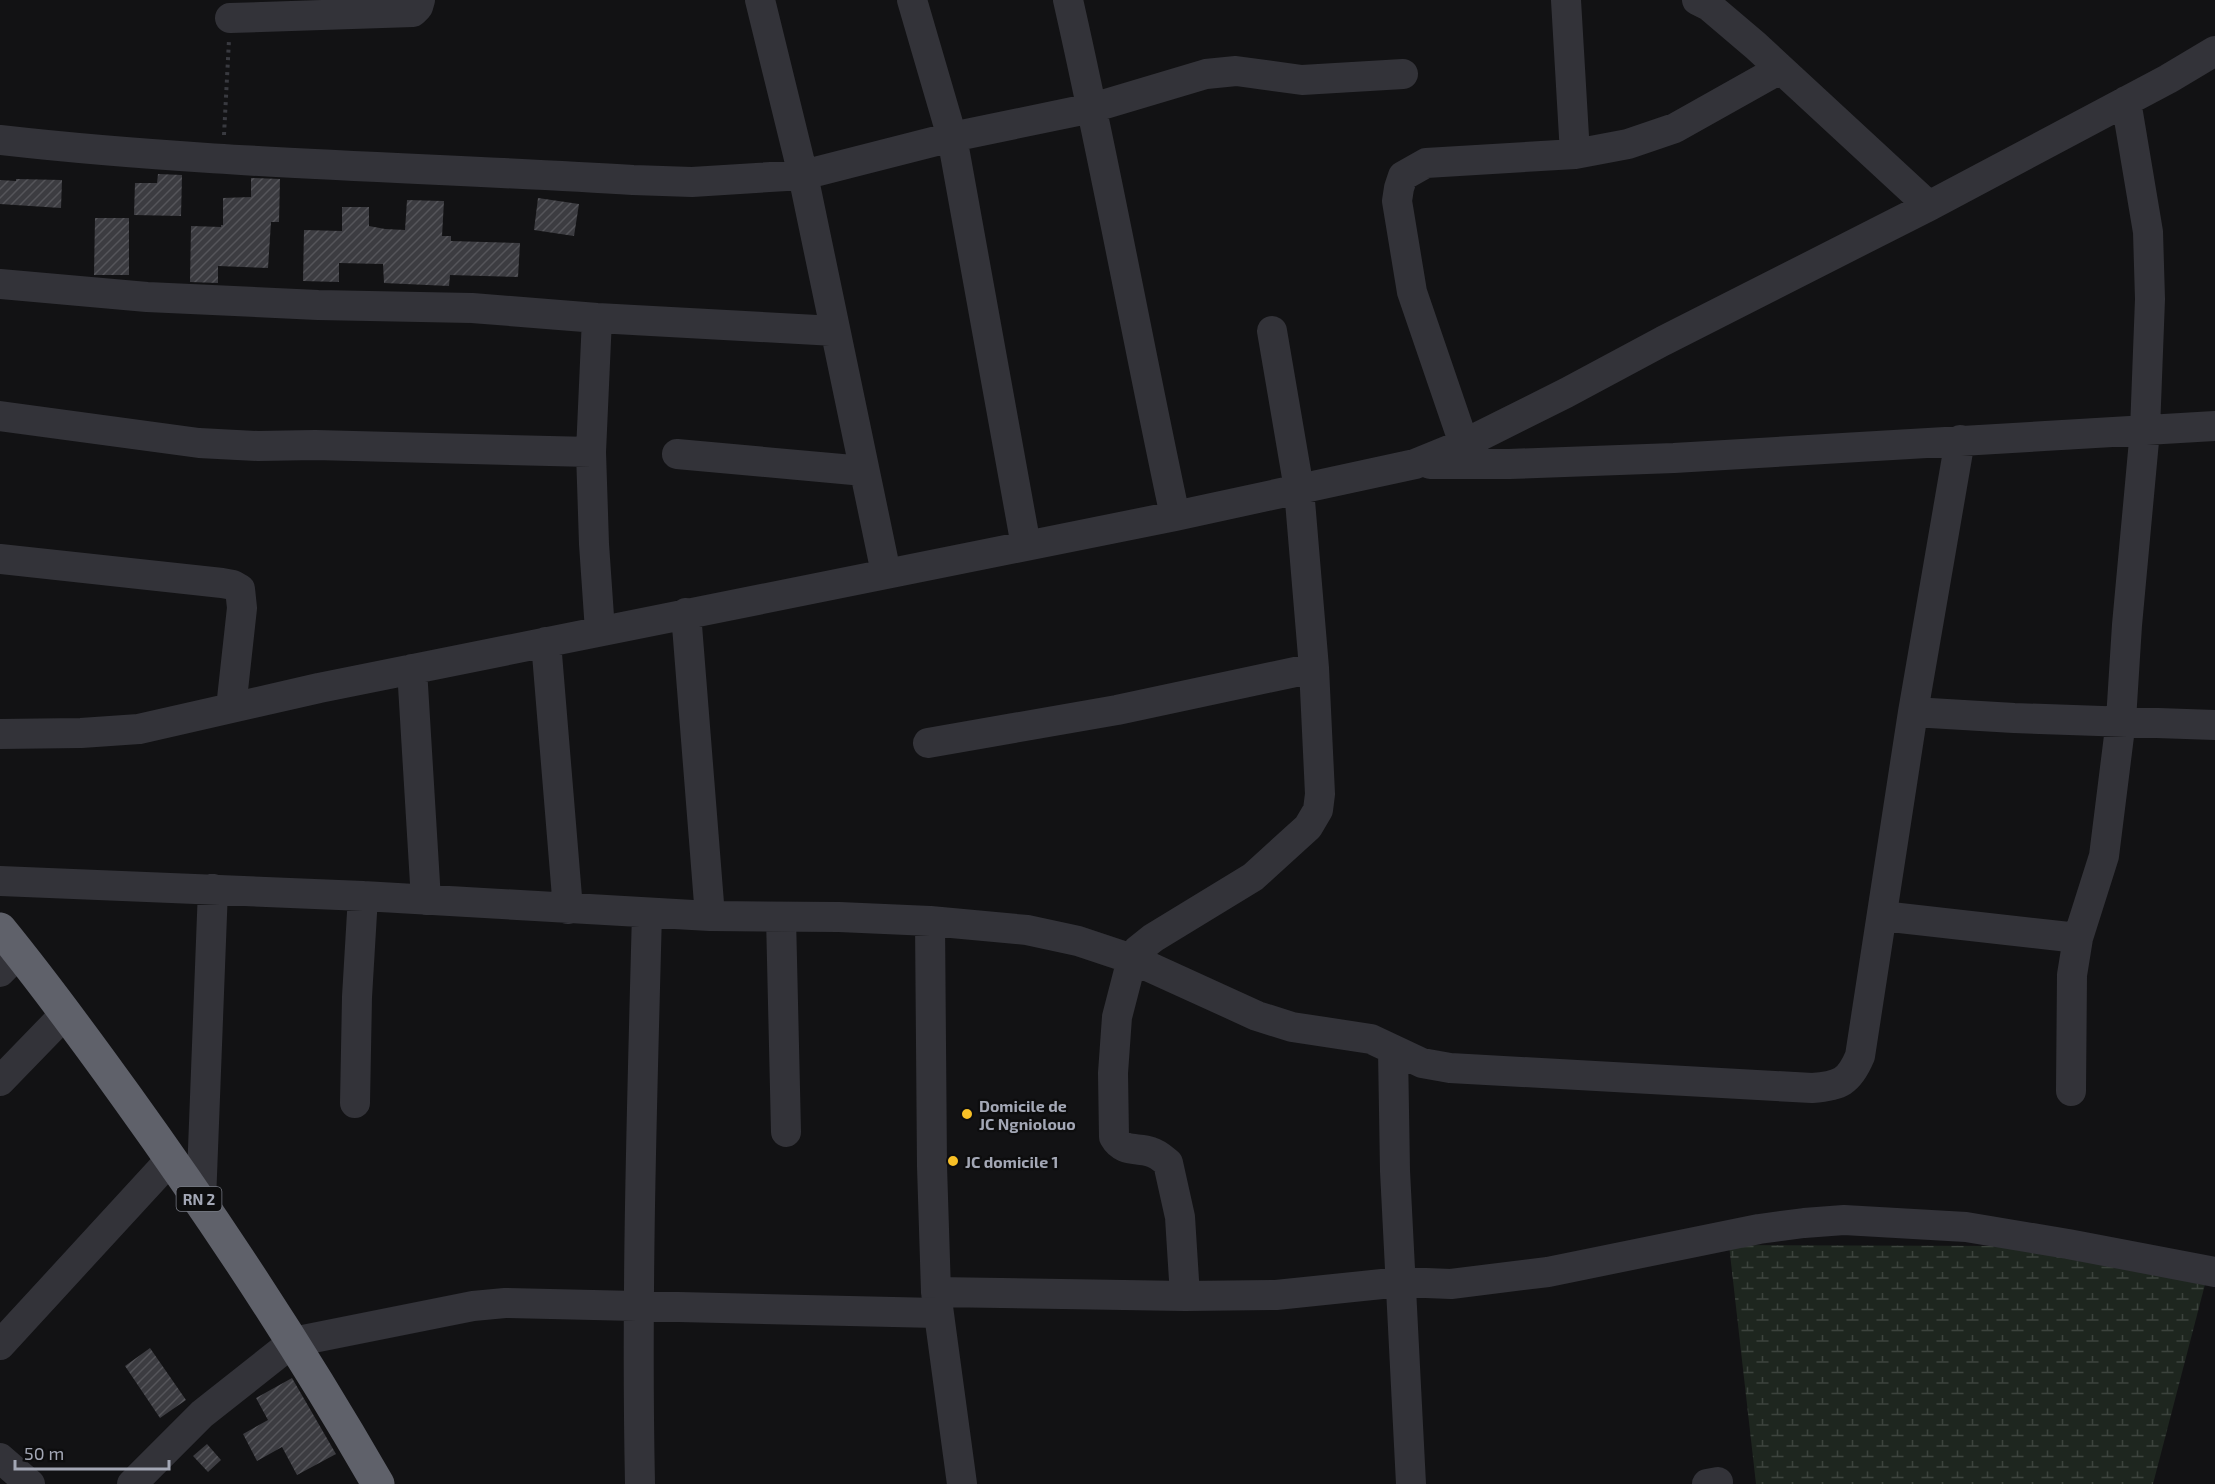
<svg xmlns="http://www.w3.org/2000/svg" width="2215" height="1484" font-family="'Exo 2',sans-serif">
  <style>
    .wetland { fill: url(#wetland-marsh) }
    .building { fill: url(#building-hatch) }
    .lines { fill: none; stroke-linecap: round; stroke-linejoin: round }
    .path { stroke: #393a40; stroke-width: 4; stroke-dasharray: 3 4.5; stroke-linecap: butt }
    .minor { stroke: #333339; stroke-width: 30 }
    .highway { stroke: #5f616a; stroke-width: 33 }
    .poi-dot { fill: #f8c026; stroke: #0d0d0e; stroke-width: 2 }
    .labels { text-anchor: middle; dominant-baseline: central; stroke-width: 4.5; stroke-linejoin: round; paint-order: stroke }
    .shield { fill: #0d0d0e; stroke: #767983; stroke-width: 1.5 }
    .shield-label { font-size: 15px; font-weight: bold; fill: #a3a7b5 }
    .poi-label { font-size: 16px; font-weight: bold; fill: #a3a7b5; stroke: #0d0d0e; text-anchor: start }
  </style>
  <defs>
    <pattern id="wetland-marsh" width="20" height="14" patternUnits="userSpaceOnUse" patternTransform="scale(1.5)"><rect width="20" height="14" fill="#1e261f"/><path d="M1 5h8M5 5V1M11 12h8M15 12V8" fill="none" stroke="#3c433d"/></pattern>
    <pattern id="building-hatch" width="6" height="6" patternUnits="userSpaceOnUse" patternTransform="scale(1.5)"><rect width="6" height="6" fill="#3c3c41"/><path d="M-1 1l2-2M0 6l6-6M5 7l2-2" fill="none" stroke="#55555a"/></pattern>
  </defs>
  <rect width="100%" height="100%" fill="#121214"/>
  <path class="wetland" d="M1729,1245L2014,1246L2209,1269L2153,1484H1756Z"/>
  <path class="building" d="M158,174L182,175L181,216L134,215L135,183H157Z
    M251,178L280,179L279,222H271L268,268L218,266V283L190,282L191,226L221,227V225H223V198L251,197Z
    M16,179L62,180L61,208L0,204V180L16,181Z
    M538,198L579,204L574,236L534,230Z
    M407,200L444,201L442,236H451V241L520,243L518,277L450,275L449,286L384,283L383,264L339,263V282L303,281L304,230L342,231V207H369V226L385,229L405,230Z
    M95,218H129V275H94Z
    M150,1348L186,1400L160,1418L125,1366Z
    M292,1378L336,1454L297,1475L282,1447L257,1461L243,1434L268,1420L256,1398Z
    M207,1444L221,1460L208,1472L193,1456Z"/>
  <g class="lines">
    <path class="path" d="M224,135L229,40"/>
    <path class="minor" d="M760,0L803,175L886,573
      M912,0L952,137L1026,546
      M1068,0C1107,171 1138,344 1175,516
      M1566,0L1575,154
      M1697,0L1709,6L1756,46L1929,206
      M230,18L413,12L418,7L420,0
      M0,140C210,164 422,167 633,180L692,182L803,175L952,137L1092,108L1206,74L1236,71L1302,80L1403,74
      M0,284L147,297L318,305L472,308L597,318L835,331
      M597,318L591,452L594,544L600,631
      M0,416L199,443L258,446L315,445L591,452
      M1464,444L1412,292L1397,201L1399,188L1403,176L1426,163L1575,154L1628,144L1675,128L1780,69
      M677,454L864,471
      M1430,464H1509L1674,458L2215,426
      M0,559L222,583L233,585L240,589L242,608L231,708
      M686,613L710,916
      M546,642L568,909
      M412,669L426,900
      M1913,712L2014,718L2215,725
      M0,734L81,733L139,729L319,688L1175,516L1415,464L1464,444L1566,393L1663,341L1929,206L2168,79L2215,51
      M928,743L1117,710L1314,668
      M0,881L363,896L710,916L839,917L930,921L1027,930L1078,941L1132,959L1257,1016L1292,1027L1371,1039L1422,1063L1450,1068L1812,1088C1840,1086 1849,1082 1860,1056L1913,712L1960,440
      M1882,916L2078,938
      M781,917L786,1132
      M930,921L932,1166L936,1292L962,1484
      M0,972L19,953
      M1393,1050L1395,1171L1411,1484
      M0,1081L65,1014
      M2071,1091L2072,975L2078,938L2104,856L2121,720L2127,625L2145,430L2150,299L2148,232L2126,101
      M355,1103L357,997L363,896
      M201,1201L213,889
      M936,1292L1185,1296L1276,1295L1401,1282L1451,1284L1548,1272L1759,1229L1804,1223L1844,1220L1966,1227L2068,1244L2215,1272
      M1185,1296L1180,1217L1168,1163C1163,1159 1158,1154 1151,1152C1137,1147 1123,1153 1114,1137L1113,1073L1117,1017L1132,959L1138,950L1153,938L1253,877L1308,827L1318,810L1320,794L1314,668L1299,489L1272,331
      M0,1345L171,1159
      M0,1458L30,1484
      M132,1484L202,1414L293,1342L473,1306L505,1303L937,1313
      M640,1484C636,1294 642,1103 647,913
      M1707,1484L1718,1482"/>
    <path class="highway" d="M0,929C44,983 85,1039 126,1096C216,1221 301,1350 378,1484"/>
  </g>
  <g class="poi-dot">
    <circle cx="967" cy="1114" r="6"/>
    <circle cx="953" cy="1161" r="6"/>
  </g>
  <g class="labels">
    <rect class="shield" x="176.5" y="1187" width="45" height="24" rx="4.5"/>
    <g class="shield-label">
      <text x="199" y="1199">RN 2</text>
    </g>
    <g class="poi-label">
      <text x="979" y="1105">Domicile de<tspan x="979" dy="18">JC Ngniolouo</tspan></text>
      <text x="965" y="1161">JC domicile 1</text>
    </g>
  </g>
  <path d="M15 1460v9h154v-9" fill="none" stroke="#a3a7b5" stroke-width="3"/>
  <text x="24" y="1460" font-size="18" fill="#a3a7b5" stroke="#0d0d0e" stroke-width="4.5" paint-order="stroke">50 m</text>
</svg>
